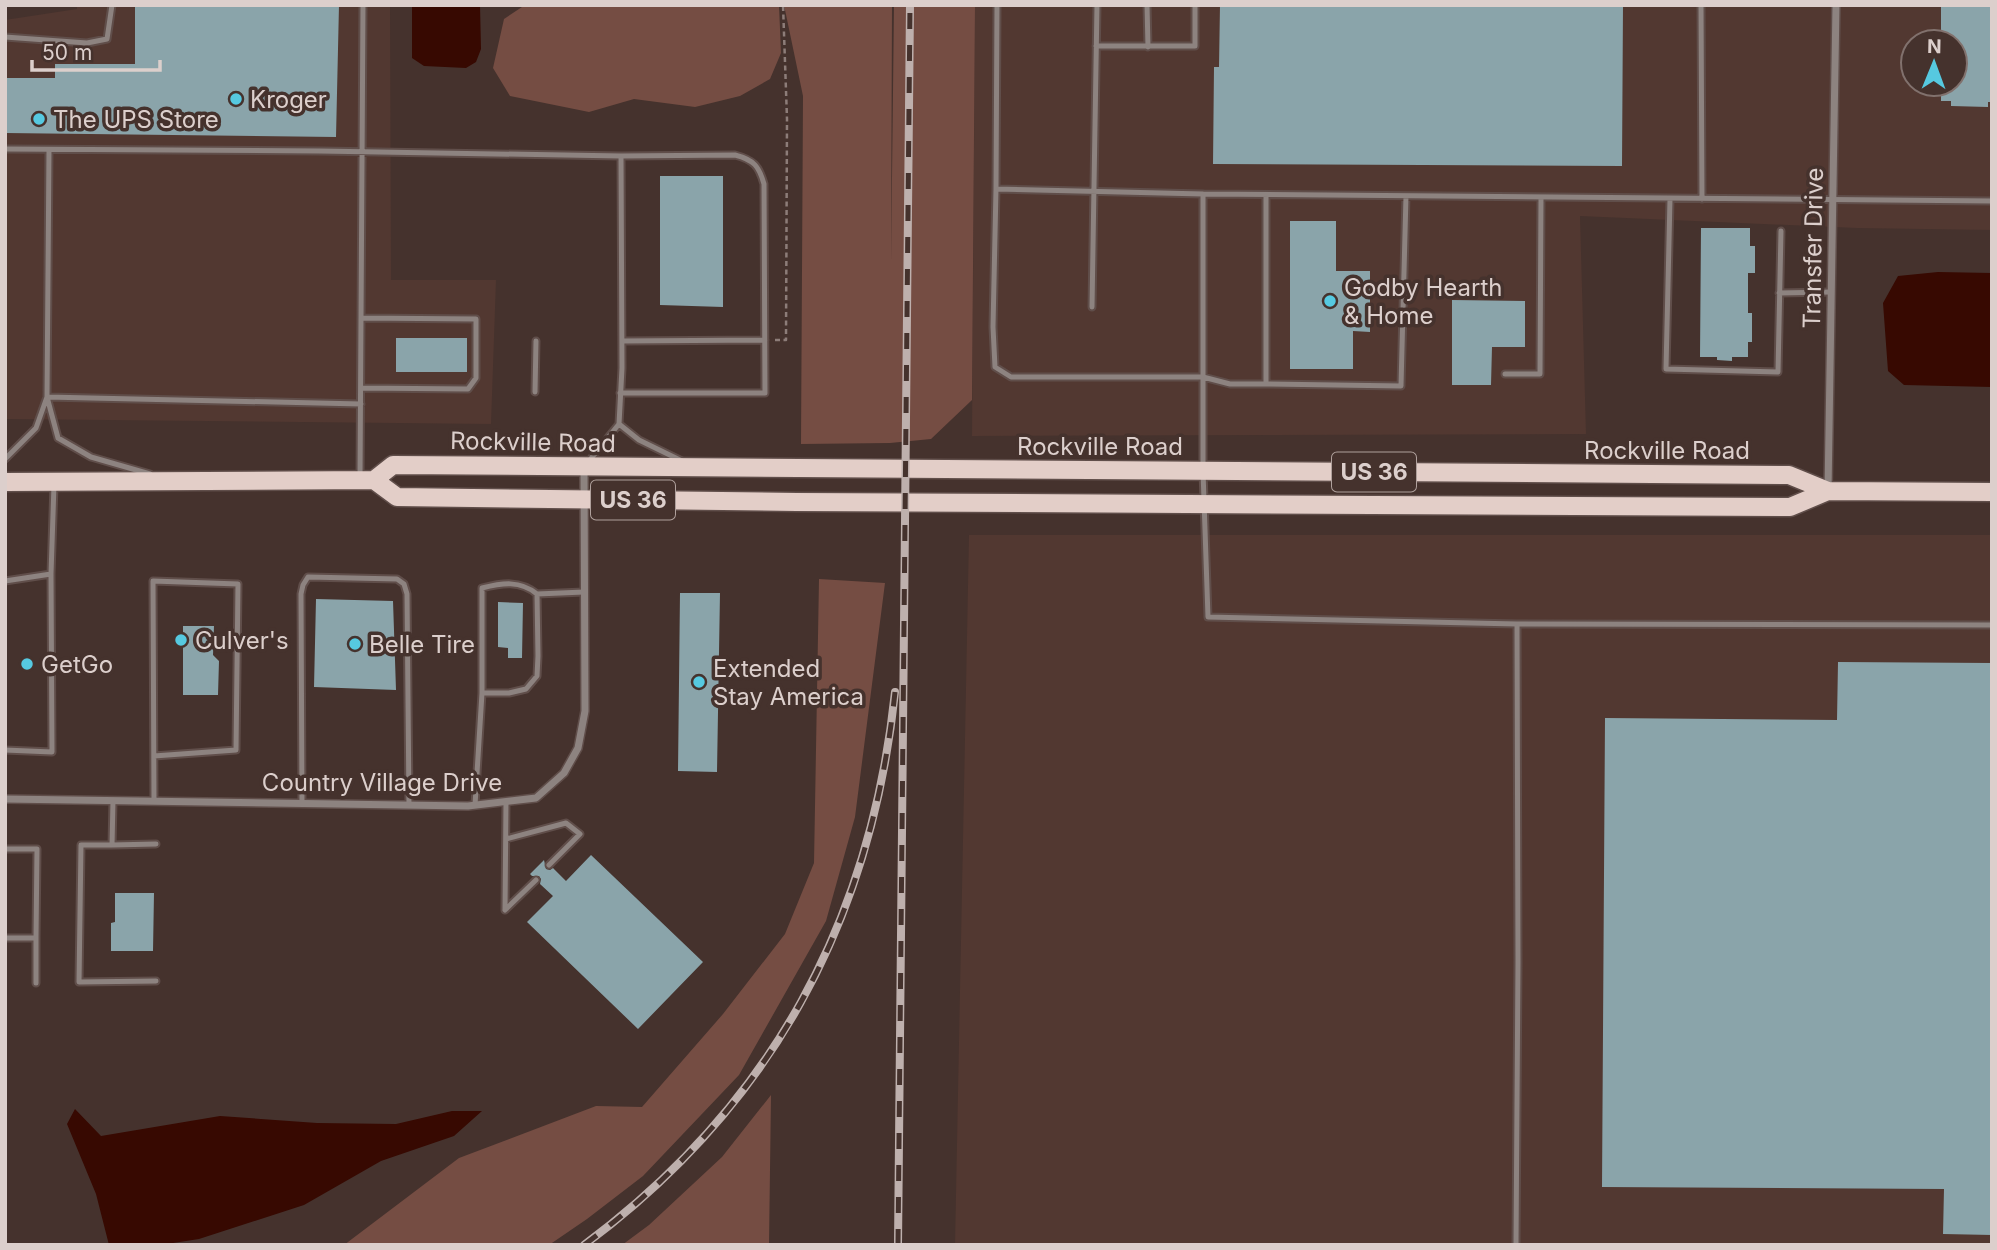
<svg xmlns="http://www.w3.org/2000/svg" width="1997" height="1250" font-family="Inter,sans-serif">
  <style>
    .built { fill: #523831; fill-rule: evenodd }
    .green { fill: #754d43 }
    .water { fill: #370901 }
    .building { fill: #8aa4aa }
    .lines { fill: none; stroke-linecap: round; stroke-linejoin: round }
    .lane-casing { stroke: #604e4a; stroke-width: 9 }
    .street-casing { stroke: #604e4a; stroke-width: 10 }
    .primary-casing { stroke: #604e4a; stroke-width: 21 }
    .path { stroke: #8d7d79; stroke-width: 2.5; stroke-dasharray: 5 3.5; stroke-linecap: butt }
    .lane { stroke: #8d8380; stroke-width: 5 }
    .street { stroke: #8d8380; stroke-width: 7 }
    .primary { stroke: #e3cec8; stroke-width: 18 }
    .rail-casing { stroke: #beb0ad; stroke-width: 8 }
    .rail { stroke: #45322d; stroke-width: 5; stroke-dasharray: 16; stroke-linecap: butt }
    .poi-dot { fill: #56c9e0; stroke: #45322d; stroke-width: 2.5 }
    .labels { text-anchor: middle; dominant-baseline: central; stroke-width: 7; stroke-linejoin: round; paint-order: stroke }
    .shield { fill: #45322d; stroke: #afa09c; stroke-width: 2 }
    .shield-label { font-size: 23px; font-weight: bold; fill: #dccfcc }
    .poi-label { font-size: 24px; fill: #dccfcc; stroke: #45322d; text-anchor: start }
    .street-label { font-size: 24px; fill: #dccfcc; stroke: #45322d }
  </style>
  <rect width="100%" height="100%" fill="#45322d"/>
  <path class="built" d="M77,5H390L391,280H496L491,424L5,419V20L77,9Z
    M975,5H1992V230L1857,228L1580,216L1586,434L972,436ZM1913,42H1955V84H1913Z
    M969,535H1992V1245H955Z"/>
  <path class="green" d="M525,5H779L781,53L770,79L740,96L695,107L634,99L589,112L510,96L493,68L504,19Z
    M784,5H892L891,263L894,5H975L972,400L931,439L890,443L801,444L803,96Z
    M819,579L885,583L855,817L826,921L739,1075L643,1176L587,1219L549,1245H344L459,1158L596,1106L642,1107L723,1014L785,934L814,863Z
    M771,1095L769,1245H622L649,1225L722,1157Z"/>
  <path class="water" d="M412,5H480L481,49L476,62L466,68L424,66L412,58Z
    M1938,272L1992,273V387L1904,385L1888,371L1883,303L1898,276Z
    M75,1109L101,1136L220,1116L317,1123L396,1124L452,1111H482L454,1136L381,1161L304,1205L199,1239L160,1245H109L96,1194L67,1124Z"/>
  <path class="building" d="M135,5H339L336,137L5,133V78H55V64H135Z
    M1220,5H1623L1622,166L1213,164L1214,67H1219Z
    M1941,5H1992V102H1988V107L1951,106V101H1941V84H1955V42H1941Z
    M660,176H723V307L660,305Z
    M1290,221H1336V271H1370V332L1353,331V369H1290Z
    M1701,228H1750V246H1755V273H1748V313H1752V342H1748V357H1732V361L1717,360V357H1700Z
    M1452,300L1525,301V347H1492L1491,385H1452Z
    M396,338H467V372H396Z
    M680,593H720L717,772L678,771Z
    M316,599L393,601L396,690L314,687Z
    M498,602L523,603L522,658H508V648L498,647Z
    M183,626H214L213,655L219,661L218,695H183Z
    M1838,662L1992,663V1235L1943,1234L1944,1189L1602,1187L1605,718L1837,720Z
    M591,855L703,962L638,1029L527,922L553,896L540,884L541,879L539,876H532L530,874L544,860L546,869L550,870L553,868L566,881Z
    M115,893H154L153,951H111V923L115,922Z"/>
  <g class="lines">
    <g class="lane-casing">
      <path id="lane" d="M997,5L996,189L1203,194V471L1208,617L1517,624
        M1147,5L1148,47
        M1701,5L1702,199
        M5,37L87,43L107,39L112,5
        M1096,46H1195V5
        M5,149L320,151L621,156L622,368L619,424L589,461
        M49,150L47,397L58,438L91,457L150,474
        M996,189L993,327L995,367L1011,377H1203L1230,384H1266V195
        M1203,194L1992,201
        M1670,199L1666,369L1778,372L1781,231
        M1779,293L1831,292
        M1092,307L1097,5
        M622,341L765,340
        M1505,374H1540L1541,198
        M1266,384L1401,386L1406,196
        M361,388L468,389L476,378V319L362,318
        M535,392L536,341
        M620,393H765L764,184C759,166 754,160 735,155L621,156
        M47,397L361,404
        M619,424L639,440L682,461
        M5,459L36,428L47,397
        M360,477L363,5
        M5,581L51,574L54,485
        M537,594L584,592
        M5,750L52,752L51,574
        M154,756L236,750L238,584L153,581L154,801
        M113,801L112,845L156,844
        M302,803L301,594L303,585L308,577L397,579L404,584L407,594L409,805
        M475,805L482,693V588C502,583 520,580 537,594L538,656L537,676L526,689L509,693H482
        M506,839L566,823L580,834L549,865
        M112,845H81L79,982L156,981
        M5,849H37L36,938H5
        M505,910L506,802
        M505,910L536,880
        M36,983V938
        M1516,1245L1518,962L1517,624L1992,625"/>
    </g>
    <g class="street-casing">
      <path id="street" d="M1828,491L1836,5
        M5,799L468,806L536,798L564,773L578,748L585,711L584,467"/>
    </g>
    <g class="primary-casing">
      <path id="primary" d="M374,480L393,465L1789,475L1828,491
        M5,482L374,480L397,497L797,502L1790,507L1828,491L1992,492"/>
    </g>
    <path class="path" d="M775,340H786L787,119L783,5"/>
    <use href="#lane" class="lane"/>
    <use href="#street" class="street"/>
    <use href="#primary" class="primary"/>
    <g class="rail-casing">
      <path id="rail" d="M584,1245C771,1106 871,922 895,692
        M898,1245L910,5"/>
    </g>
    <use href="#rail" class="rail"/>
  </g>
  <g class="poi-dot">
    <circle cx="236" cy="99" r="7"/>
    <circle cx="39" cy="119" r="7"/>
    <circle cx="1330" cy="301" r="7"/>
    <circle cx="181" cy="640" r="7"/>
    <circle cx="355" cy="644" r="7"/>
    <circle cx="27" cy="664" r="7"/>
    <circle cx="699" cy="682" r="7"/>
  </g>
  <g class="labels">
    <g class="shield">
      <rect x="1332" y="452.5" width="84" height="39" rx="5"/>
      <rect x="591" y="480.5" width="84" height="39" rx="5"/>
    </g>
    <g class="shield-label">
      <text x="1374" y="472">US 36</text>
      <text x="633" y="500">US 36</text>
    </g>
    <g class="poi-label">
      <text x="250" y="99">Kroger</text>
      <text x="53" y="119">The UPS Store</text>
      <text x="1344" y="287">Godby Hearth<tspan x="1344" dy="28">&amp; Home</tspan></text>
      <text x="195" y="640">Culver's</text>
      <text x="369" y="644">Belle Tire</text>
      <text x="41" y="664">GetGo</text>
      <text x="713" y="668">Extended<tspan x="713" dy="28">Stay America</tspan></text>
    </g>
    <g class="street-label">
      <text transform="translate(1813 248) rotate(-89)">Transfer Drive</text>
      <text transform="translate(533 442) rotate(1)">Rockville Road</text>
      <text x="1100" y="446">Rockville Road</text>
      <text x="1667" y="450">Rockville Road</text>
      <text x="382" y="782">Country Village Drive</text>
    </g>
  </g>
  <rect width="1997" height="1250" fill="none" stroke="#dccfcc" stroke-width="14"/>
  <g transform="translate(1934 63) rotate(1)"><circle r="33" fill="#45322d" stroke="#81716d" stroke-width="2"/>
  <path d="M0-5L12 26L0 18L-12 26Z" fill="#56c9e0"/>
  <text y="-10" font-size="19" font-weight="bold" text-anchor="middle" fill="#dccfcc">N</text>
  </g>
  <path d="M32 60v10h128v-10" fill="none" stroke="#dccfcc" stroke-width="3.5"/>
  <text x="42" y="60" font-size="21" fill="#dccfcc" stroke="#45322d" stroke-width="5" paint-order="stroke">50 m</text>
</svg>
